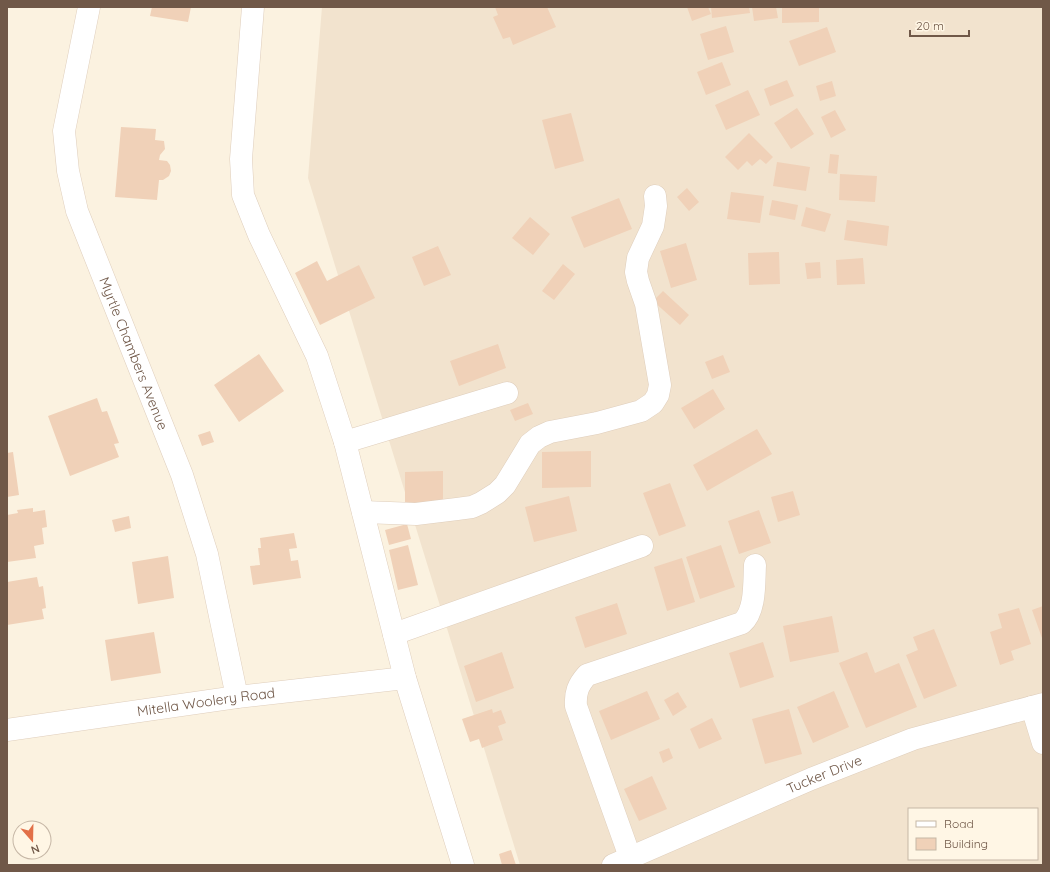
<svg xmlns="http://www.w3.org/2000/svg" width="1050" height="872" font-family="Quicksand,sans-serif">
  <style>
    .residential { fill: #f2e3ce; fill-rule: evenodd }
    .building { fill: #f0d1b8 }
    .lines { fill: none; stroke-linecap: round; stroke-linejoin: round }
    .minor-casing { stroke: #dfcebc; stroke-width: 23 }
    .minor { stroke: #fff; stroke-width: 22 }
    .labels { text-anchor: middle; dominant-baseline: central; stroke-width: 3; stroke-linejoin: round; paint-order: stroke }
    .street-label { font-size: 14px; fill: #705848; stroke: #fff6e5 }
  </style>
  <rect width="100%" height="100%" fill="#fbf2e0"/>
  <path class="residential" d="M322,7H1043V865H520L308,178ZM909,809H1037V859H909Z"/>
  <path class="building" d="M152,7H191L188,22L150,16Z
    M495,7H524L525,8L528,7H547L556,27L513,45L510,37L503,39L493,17L498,15Z
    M687,7H708L711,14L692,21Z
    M711,7H749L750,13L712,18Z
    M752,7H776L778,18L754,21Z
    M782,7H819V22L782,23Z
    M726,26L734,52L708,60L700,34Z
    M827,27L836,52L799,66L789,41Z
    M722,62L731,85L706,95L697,72Z
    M787,80L794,96L770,106L764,89Z
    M832,81L836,96L820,101L816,86Z
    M748,90L760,115L726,130L715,105Z
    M797,108L814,134L791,149L774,123Z
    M835,110L846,130L831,138L821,117Z
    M571,113L584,161L555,169L542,120Z
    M121,127L156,129L155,140L164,141L165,149L160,155L159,160L167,161L170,165L171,171L169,176L163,180H159L157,200L115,197Z
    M749,133L773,157L766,164L760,159L752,166L747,161L738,170L725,157Z
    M830,154L839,155L837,174L828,173Z
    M777,162L810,167L806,191L773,186Z
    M840,174L877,176L875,202L839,200Z
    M687,188L699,202L689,211L677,197Z
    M731,192L764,196L760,223L727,219Z
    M619,198L632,229L584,248L571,217Z
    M772,200L798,205L795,220L769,215Z
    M806,207L831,214L825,232L801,226Z
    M530,217L550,234L533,255L512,238Z
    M847,220L889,226L887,246L844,240Z
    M686,243L697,280L671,288L660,251Z
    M438,246L451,275L424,286L412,257Z
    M779,252L780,284L749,285L748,253Z
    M863,258L865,284L837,285L836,260Z
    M317,261L327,281L359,265L375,298L320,325L295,273Z
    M820,262L821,278L807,279L805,263Z
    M563,264L575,274L554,300L542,291Z
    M663,291L689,315L680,325L653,301Z
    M498,344L506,368L459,386L450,361Z
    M259,354L284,391L239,422L214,385Z
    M723,355L730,372L712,379L705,362Z
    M713,389L725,409L694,429L681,408Z
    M97,398L102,412L107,411L119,443L114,444L119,457L70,476L48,416Z
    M528,403L533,414L515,421L510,410Z
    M757,429L772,454L707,491L693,465Z
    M210,431L214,442L202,446L198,435Z
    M591,451V487L542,488V452Z
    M13,452L19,495L7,497V453Z
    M443,471V507L405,508V472Z
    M670,483L686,526L659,536L643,493Z
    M793,491L800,515L778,522L771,497Z
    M569,496L577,531L534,542L525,507Z
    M33,508V512L45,510L47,527L42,528L44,544L34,546L36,558L7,562V515L18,513L17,510Z
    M759,510L771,543L739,554L728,521Z
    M129,516L131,528L115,532L112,520Z
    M407,524L411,539L389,545L385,530Z
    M294,533L297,548L289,549L291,561L298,560L301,578L253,585L250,566L260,565L258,548H261L260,538Z
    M408,545L418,585L398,590L389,550Z
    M721,545L735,587L700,599L686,557Z
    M168,556L174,598L138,604L132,562Z
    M682,558L695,602L667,611L654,567Z
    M37,577L39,587L43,586L46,608L42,609L44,619L7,625V582Z
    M617,603L627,634L585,648L575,617Z
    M1043,606V641L1032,610Z
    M1019,608L1031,644L1011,651L1014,660L1000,665L990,632L1002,628L998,614Z
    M832,616L839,652L790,662L783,626Z
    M934,629L957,686L924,699L906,655L918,650L913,637Z
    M154,632L161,673L111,681L105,640Z
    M763,642L774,677L740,688L729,653Z
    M502,652L514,688L476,702L464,666Z
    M867,652L875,673L899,663L917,707L866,728L839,663Z
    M647,691L660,719L611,740L599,711Z
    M834,691L849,727L813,743L797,707Z
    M678,692L687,707L673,716L664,700Z
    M492,709L493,713L501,710L506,723L498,726L503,740L482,748L479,739L470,742L462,719Z
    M789,709L802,754L765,764L752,719Z
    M712,718L722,739L699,749L690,729Z
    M669,748L673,758L663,763L659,752Z
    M652,776L667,809L639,821L624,789Z
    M511,850L516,865H502L499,854Z"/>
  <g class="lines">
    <g class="minor-casing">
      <g id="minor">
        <path id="s1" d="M89,7L64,131L68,171L77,211L182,475L207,554L237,697"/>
        <path d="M253,7L241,159L243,195L259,235L317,356L345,442L405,678L463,865"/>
        <path d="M345,442L507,393"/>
        <path d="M363,512L416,514L457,509L472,507L481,503L497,493L505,485L530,444L539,437L550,432L597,423L641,411L653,403L658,395L660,385L646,304L638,281L636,272L638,258L653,226L656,206L655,196"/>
        <path d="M394,634L642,546"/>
        <path d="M1032,707L1043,743"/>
        <path id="s2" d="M7,730L237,697L405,678"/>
        <path d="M630,857L576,706C575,693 578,685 587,675L742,623C756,611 754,582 755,565"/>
        <path id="s3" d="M613,865L811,779L913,739L1043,704"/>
      </g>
    </g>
    <use href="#minor" class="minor"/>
  </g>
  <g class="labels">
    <g class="street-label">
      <text stroke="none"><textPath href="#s1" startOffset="361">Myrtle Chambers Avenue</textPath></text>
      <text stroke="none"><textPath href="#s2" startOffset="201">Mitella Woolery Road</textPath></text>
      <text stroke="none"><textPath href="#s3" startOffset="230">Tucker Drive</textPath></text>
    </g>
  </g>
  <rect width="1050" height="872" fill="none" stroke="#705848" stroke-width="16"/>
  <rect x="908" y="808" width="130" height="52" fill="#fff6e5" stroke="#c6b7a6"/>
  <rect x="916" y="821" width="20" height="6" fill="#ffffff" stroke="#c6b7a6"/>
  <text x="944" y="828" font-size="12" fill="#705848">Road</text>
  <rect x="916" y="838" width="20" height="12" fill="#f0d1b8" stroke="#c6b7a6"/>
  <text x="944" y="848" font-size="12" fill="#705848">Building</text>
  <g transform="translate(32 840) rotate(160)"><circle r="19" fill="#fff6e5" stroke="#c6b7a6"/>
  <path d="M0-3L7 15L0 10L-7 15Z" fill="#e27048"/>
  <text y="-6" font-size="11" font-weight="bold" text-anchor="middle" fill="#705848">N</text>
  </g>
  <path d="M910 30v6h59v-6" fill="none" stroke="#705848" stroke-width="2"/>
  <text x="916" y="30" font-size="12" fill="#705848" stroke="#fff6e5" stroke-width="3" paint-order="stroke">20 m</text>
</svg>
